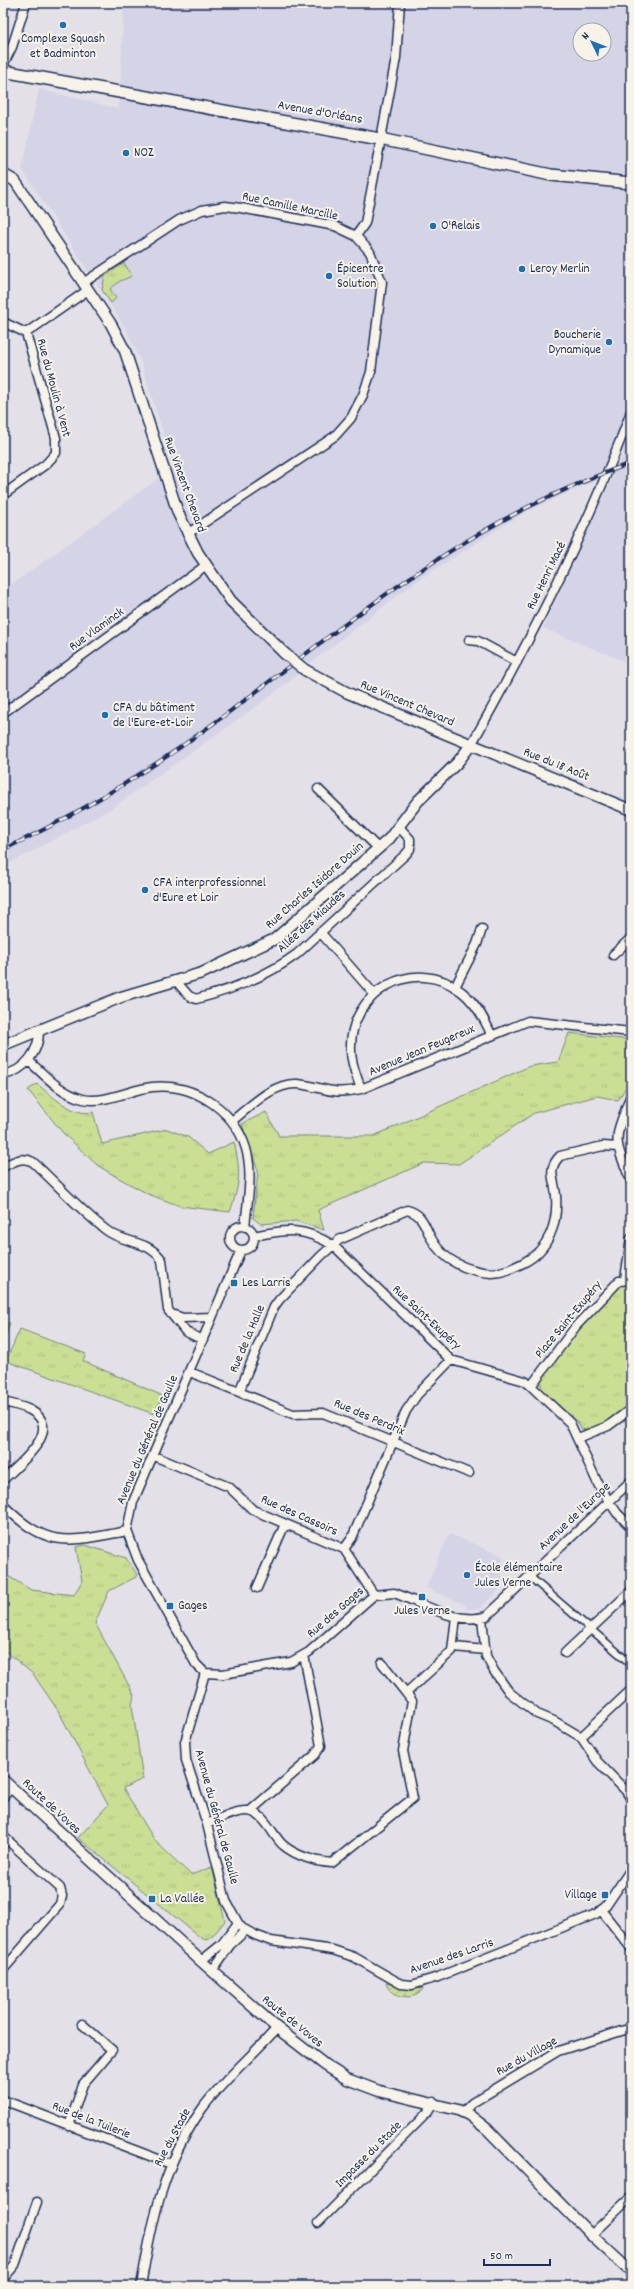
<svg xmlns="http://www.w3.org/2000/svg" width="634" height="2289" font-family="Dekko,sans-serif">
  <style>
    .built { fill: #d5d3e6; fill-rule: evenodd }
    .grass { fill: url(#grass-tufts); stroke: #738779 }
    .garden { fill: url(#garden-furrows); stroke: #738779 }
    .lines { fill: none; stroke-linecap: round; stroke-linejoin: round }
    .pedestrian-casing { stroke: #1b2f5e; stroke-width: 9 }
    .minor-casing { stroke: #1b2f5e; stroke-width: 11 }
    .tertiary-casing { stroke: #1b2f5e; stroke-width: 13 }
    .secondary-casing { stroke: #1b2f5e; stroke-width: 14 }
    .pedestrian { stroke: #f7f3e8; stroke-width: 6 }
    .minor { stroke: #f7f3e8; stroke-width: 8 }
    .tertiary { stroke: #f7f3e8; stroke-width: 10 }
    .secondary { stroke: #f7f3e8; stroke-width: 11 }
    .rail-casing { stroke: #1b2f5e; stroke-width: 4 }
    .rail { stroke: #f7f3e8; stroke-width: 2.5; stroke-dasharray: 8; stroke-linecap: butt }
    .tertiary-bridge-casing { stroke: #1b2f5e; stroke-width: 13; stroke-linecap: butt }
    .tertiary-bridge { stroke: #f7f3e8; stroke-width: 10 }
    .poi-dot { fill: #1f6fb2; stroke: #f7f3e8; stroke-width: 1.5 }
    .labels { text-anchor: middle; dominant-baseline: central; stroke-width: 4; stroke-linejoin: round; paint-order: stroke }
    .poi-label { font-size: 13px; fill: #1b2f5e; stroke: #f7f3e8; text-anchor: start }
    .street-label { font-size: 13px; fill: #1b2f5e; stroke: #f7f3e8 }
  </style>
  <defs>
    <pattern id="grass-tufts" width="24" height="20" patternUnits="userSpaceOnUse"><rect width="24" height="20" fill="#cbdf94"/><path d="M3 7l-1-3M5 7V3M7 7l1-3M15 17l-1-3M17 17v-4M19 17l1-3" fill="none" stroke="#aec082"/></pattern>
    <pattern id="garden-furrows" width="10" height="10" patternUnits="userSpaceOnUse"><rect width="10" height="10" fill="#cbdf94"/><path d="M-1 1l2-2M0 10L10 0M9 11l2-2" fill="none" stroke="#aec082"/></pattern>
  </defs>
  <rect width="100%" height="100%" fill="#e3e0e7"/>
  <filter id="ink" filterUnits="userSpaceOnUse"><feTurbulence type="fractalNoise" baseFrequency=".025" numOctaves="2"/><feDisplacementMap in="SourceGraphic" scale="8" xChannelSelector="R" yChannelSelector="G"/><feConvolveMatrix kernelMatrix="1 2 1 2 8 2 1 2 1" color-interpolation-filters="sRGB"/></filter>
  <g filter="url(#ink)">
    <path class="built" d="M124,3H631V664L543,628L624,453L609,457L597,480L525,512L418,580L308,665L290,650L281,656L301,672L257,706L112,808L3,867V591L174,467L140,359L126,329L22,169L39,89L119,109ZM580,30H604V54H580Z
      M449,1534L503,1556L501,1572L505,1584L479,1609H466V1605L426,1588Z"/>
    <path class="grass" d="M124,263L132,276L120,281L110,289L116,298L111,303L102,290L105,276Z
      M569,1033L631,1040V1079L618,1100L597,1096L534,1113L459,1164L424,1163L318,1210L324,1230L296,1221L261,1224L253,1218L258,1171L242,1124L266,1112L279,1136H374L530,1066L558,1062Z
      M37,1084C51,1095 73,1117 93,1112L102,1144L167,1129L188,1137L208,1154L234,1142C241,1171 240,1184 230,1212L180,1206L148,1194L115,1176L97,1165L63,1133L28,1090Z
      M621,1285L631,1286V1403L601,1426L582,1430L576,1420L541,1390V1380L577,1332Z
      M3,1321L10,1323L3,1344Z
      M20,1329L86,1354L83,1361L163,1396L154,1414L6,1361Z
      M85,1545L126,1558L138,1576L109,1591L95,1623L134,1695L132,1705L143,1779L123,1788L155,1841L191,1875L212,1867L225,1921L211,1938L206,1940L201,1938L78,1838L108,1805L59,1712L33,1674L3,1649V1573L31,1590L74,1595L82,1581L76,1547Z"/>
    <path class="garden" d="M386,1983L411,1990L423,1988C417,2003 389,1997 386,1983Z"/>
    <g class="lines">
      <g class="pedestrian-casing">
        <path id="pedestrian" d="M529,1576L631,1664"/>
      </g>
      <g class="minor-casing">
        <path id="minor" d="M3,65L12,47L26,3
          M356,236L365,223L375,171L396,58L400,3
          M83,283L179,220L202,210L225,206L241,208L335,226L356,236L370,252L382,282L371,372L363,395L351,418L335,436L187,534
          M3,322L26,333L88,290
          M3,495L46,464L56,453V438L26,333
          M469,640L478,641L517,662
          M3,713L205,566
          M471,745C532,638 588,528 631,412
          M318,789L379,849
          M320,932L374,994
          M613,955L631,938
          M176,981L189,996L196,999C232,990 267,976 297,954L406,854L410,849V839L399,827
          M455,987L477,944L482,929
          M29,1061C45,1076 62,1094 83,1099C105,1104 131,1089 152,1087C195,1082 240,1113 248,1157C252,1180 247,1204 245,1227
          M3,1075C25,1071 40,1051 39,1029
          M361,1089C357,1077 351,1064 351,1051C348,992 415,954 462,992C476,1003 484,1018 491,1034
          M631,1095C614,1141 612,1135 631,1181
          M232,1121C250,1107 273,1082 298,1084C324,1087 331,1096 361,1089L528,1021L631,1032
          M3,1167C14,1161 22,1156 33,1162C57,1184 80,1210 106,1230C124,1244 147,1239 162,1260L168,1310L186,1332L203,1340
          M230 1238a12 12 0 1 1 24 0a12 12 0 1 1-24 0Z
          M254,1236C287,1229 304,1227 334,1246L451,1360L525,1381L531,1386L570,1423L599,1486L617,1513L631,1527
          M625,1279L631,1238
          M171,1314L183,1318L212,1317
          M190,1372L293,1414L323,1413L469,1473
          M531,1386L576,1326L619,1281L631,1280
          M239,1392L274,1307L279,1300L321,1256L339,1240L407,1210C423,1214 424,1225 431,1238C443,1261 467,1271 491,1273C503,1273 513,1268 523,1263C549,1250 558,1223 556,1196C555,1180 546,1170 560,1156L603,1146L617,1147
          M3,1402C12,1404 22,1406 30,1410C66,1429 18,1465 3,1480
          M578,1438L608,1426L631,1409
          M154,1456L229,1487L253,1510L344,1549L374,1595
          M3,1505C49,1550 68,1542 127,1531
          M344,1549L352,1538L406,1411L417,1395L451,1360
          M257,1588L285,1524
          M482,1618L486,1656L494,1671L509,1692L537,1714L554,1721L581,1737L597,1761L626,1791L631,1799
          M454,1647L486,1650
          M565,1653L631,1591
          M382,1663L406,1693
          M205,1673L185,1742L186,1760L207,1824L226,1901L238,1923L242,1928L255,1935L271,1941L333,1950L354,1957L401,1984L412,1985L438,1977L596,1914L606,1906L631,1869
          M205,1673L223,1674L291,1662L309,1652L374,1595L394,1593C423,1603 457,1626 487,1616L631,1481
          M205,1673L196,1664L138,1560L127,1531L133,1502L241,1250
          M581,1737L631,1690
          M3,1797L11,1788
          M250,1811L315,1755L321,1746L304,1655
          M207,1824C219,1819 235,1810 248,1811C265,1813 272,1835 283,1845C296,1856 316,1862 332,1863L413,1798L403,1751L412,1701L406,1693L452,1651L456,1617
          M3,1836L60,1888L62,1896L60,1904L3,1970
          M601,1910L631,1948
          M201,1961L222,1944L238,1923
          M212,1971L230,1945L246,1930
          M3,2100L171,2164
          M463,2112L472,2103L558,2051L631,2028
          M69,2126L83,2084L112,2050L82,2024
          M318,2223L428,2112L434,2102
          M591,2235L631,2197
          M3,2279L15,2265L37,2202
          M141,2286C152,2221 163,2164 202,2109C222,2081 254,2054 277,2028"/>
      </g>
      <g class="tertiary-casing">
        <path id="tertiary" d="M3,174L15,181L111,324L125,351L178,513L198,553L231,601L284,653
          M305,670L348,693L446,734L631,810
          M3,1045L121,997L202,973L275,939L389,839L418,801L457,763L471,745
          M3,1780L201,1961L277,2028L325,2065L347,2079L379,2091L458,2110L469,2115L487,2129L591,2235L631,2272"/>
      </g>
      <g class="secondary-casing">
        <path id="secondary" d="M3,71L380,139L551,175L631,183"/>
      </g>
      <use href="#pedestrian" class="pedestrian"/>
      <use href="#minor" class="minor"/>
      <use href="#tertiary" class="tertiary"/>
      <use href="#secondary" class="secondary"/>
      <g class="rail-casing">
        <path id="rail" d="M3,850C76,815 145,774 210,726C302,659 390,584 489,528C534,502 582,481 631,463"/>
      </g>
      <use href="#rail" class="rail"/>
      <g class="tertiary-bridge-casing">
        <path id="tertiary-bridge" d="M284,653L305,670"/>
      </g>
      <use href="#tertiary-bridge" class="tertiary-bridge"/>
    </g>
  </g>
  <g class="poi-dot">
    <circle cx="63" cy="25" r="4"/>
    <circle cx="126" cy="153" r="4"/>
    <circle cx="433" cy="226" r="4"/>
    <circle cx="522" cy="269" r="4"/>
    <circle cx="329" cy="276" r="4"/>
    <circle cx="609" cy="342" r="4"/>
    <circle cx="105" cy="715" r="4"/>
    <circle cx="145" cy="890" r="4"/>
    <rect x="230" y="1279" width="8" height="8" rx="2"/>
    <circle cx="467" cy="1575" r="4"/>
    <rect x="418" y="1593" width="8" height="8" rx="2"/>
    <rect x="166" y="1602" width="8" height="8" rx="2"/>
    <rect x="601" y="1891" width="8" height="8" rx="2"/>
    <rect x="148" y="1895" width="8" height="8" rx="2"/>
  </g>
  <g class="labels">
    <g class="poi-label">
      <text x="63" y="39" text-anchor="middle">Complexe Squash<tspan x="63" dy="15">et Badminton</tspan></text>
      <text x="134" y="153">NOZ</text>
      <text x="441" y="226">O'Relais</text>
      <text x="337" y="269">Épicentre<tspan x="337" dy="15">Solution</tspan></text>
      <text x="530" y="269">Leroy Merlin</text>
      <text x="601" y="335" text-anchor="end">Boucherie<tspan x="601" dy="15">Dynamique</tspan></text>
      <text x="113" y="708">CFA du bâtiment<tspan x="113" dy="15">de l'Eure-et-Loir</tspan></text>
      <text x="153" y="883">CFA interprofessionnel<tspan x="153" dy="15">d'Eure et Loir</tspan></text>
      <text x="242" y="1283">Les Larris</text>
      <text x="475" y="1568">École élémentaire<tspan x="475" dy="15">Jules Verne</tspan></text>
      <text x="178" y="1606">Gages</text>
      <text x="422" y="1611" text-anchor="middle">Jules Verne</text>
      <text x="597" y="1895" text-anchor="end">Village</text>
      <text x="160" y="1899">La Vallée</text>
    </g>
    <g class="street-label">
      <text transform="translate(320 113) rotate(10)">Avenue d'Orléans</text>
      <text transform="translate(290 207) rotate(12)">Rue Camille Marcille</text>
      <text transform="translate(53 388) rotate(75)">Rue du Moulin à Vent</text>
      <text transform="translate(184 485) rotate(70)">Rue Vincent Chevard</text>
      <text transform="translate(547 576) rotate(-64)">Rue Henri Macé</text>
      <text transform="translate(97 630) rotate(-36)">Rue Vlaminck</text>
      <text transform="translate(407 704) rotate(23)">Rue Vincent Chevard</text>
      <text transform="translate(556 765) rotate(22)">Rue du 18 Août</text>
      <text transform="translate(315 886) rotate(-41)">Rue Charles Isidore Douin</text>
      <text transform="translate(312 922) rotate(-42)">Allée des Miaudes</text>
      <text transform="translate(422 1051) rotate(-23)">Avenue Jean Feugereux</text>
      <text transform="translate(426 1318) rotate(43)">Rue Saint-Exupéry</text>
      <text transform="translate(569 1320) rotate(-50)">Place Saint-Exupéry</text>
      <text transform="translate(248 1339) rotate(-67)">Rue de la Halle</text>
      <text transform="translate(369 1418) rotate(23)">Rue des Perdrix</text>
      <text transform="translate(148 1440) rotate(-67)">Avenue du Général de Gaulle</text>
      <text transform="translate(299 1516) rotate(24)">Rue des Cassoirs</text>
      <text transform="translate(575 1517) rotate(-43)">Avenue de l'Europe</text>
      <text transform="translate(336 1613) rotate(-41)">Rue des Gages</text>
      <text transform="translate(51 1807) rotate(43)">Route de Voves</text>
      <text transform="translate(216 1817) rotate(75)">Avenue du Général de Gaulle</text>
      <text transform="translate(452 1957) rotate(-19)">Avenue des Larris</text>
      <text transform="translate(292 2022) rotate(39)">Route de Voves</text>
      <text transform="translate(527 2057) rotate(-29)">Rue du Village</text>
      <text transform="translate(91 2121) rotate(21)">Rue de la Tuilerie</text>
      <text transform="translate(173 2138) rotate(-62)">Rue du Stade</text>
      <text transform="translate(369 2155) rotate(-45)">Impasse du Stade</text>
    </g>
  </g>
  <rect width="634" height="2289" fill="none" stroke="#f7f3e8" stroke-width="16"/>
  <rect x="8" y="8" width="618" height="2273" fill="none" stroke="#1b2f5e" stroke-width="1.5" filter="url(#ink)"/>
  <g transform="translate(592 42) rotate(313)"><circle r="19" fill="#f7f3e8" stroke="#9fa5b1"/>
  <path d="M0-3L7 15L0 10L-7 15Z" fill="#1f6fb2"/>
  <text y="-6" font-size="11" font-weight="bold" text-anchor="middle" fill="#1b2f5e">N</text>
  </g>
  <path d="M484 2259v6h66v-6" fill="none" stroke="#1b2f5e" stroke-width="2"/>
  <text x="490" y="2259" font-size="12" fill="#1b2f5e" stroke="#f7f3e8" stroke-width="3" paint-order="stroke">50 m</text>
</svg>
